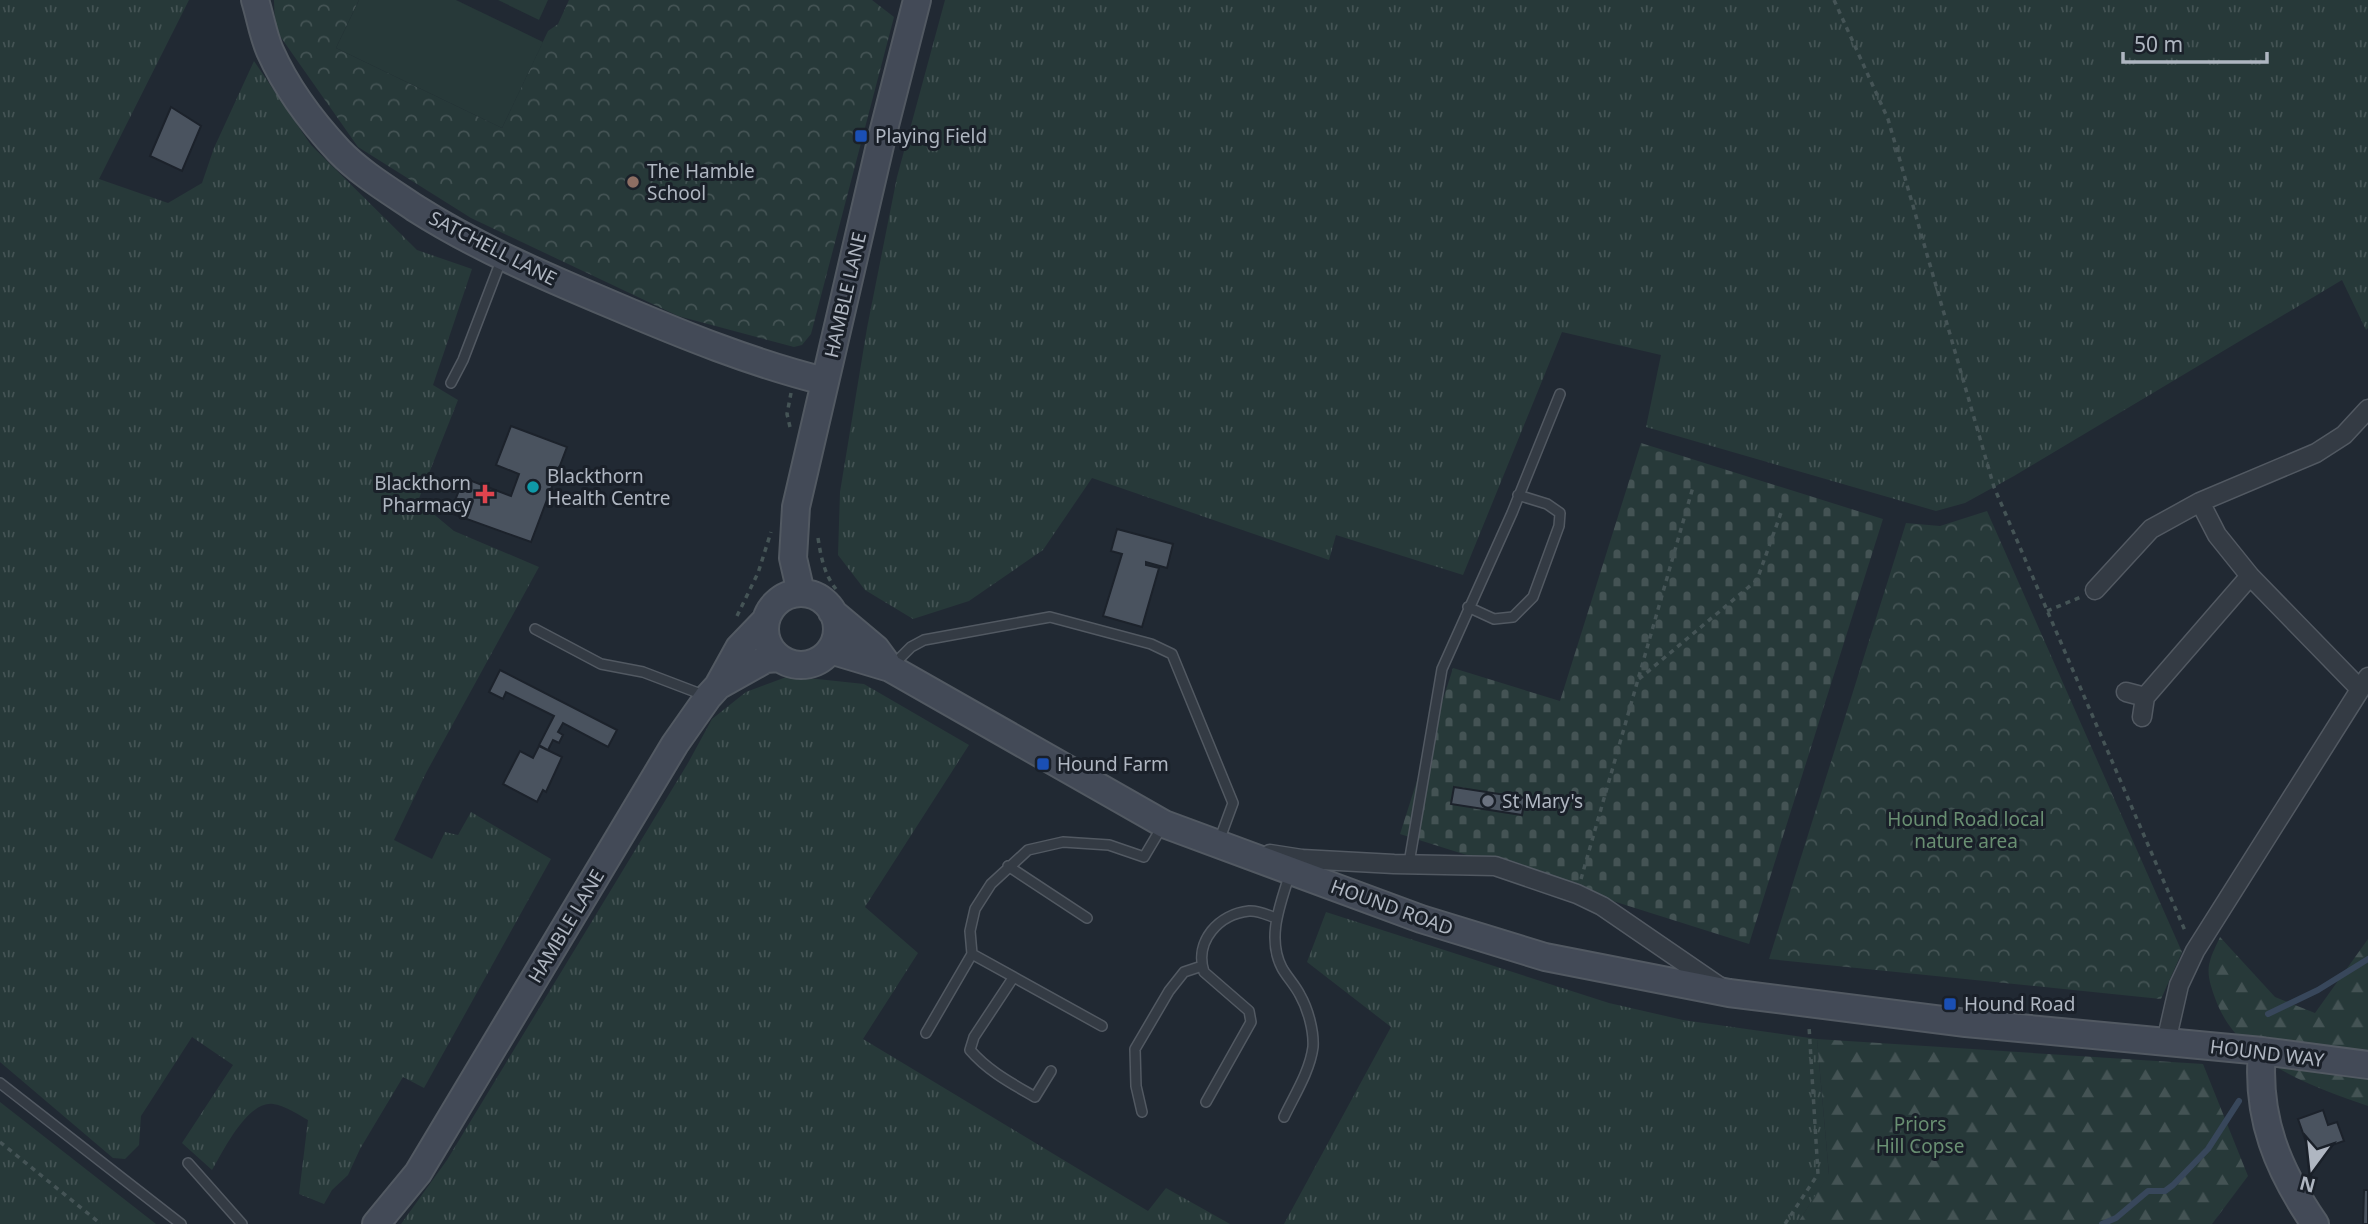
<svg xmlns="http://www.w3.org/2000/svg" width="2368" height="1224" font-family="'Noto Sans',sans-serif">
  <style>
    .grass { fill: url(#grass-tufts) }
    .forest { fill: url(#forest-firs) }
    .cemetery { fill: url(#cemetery-stones) }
    .park { fill: url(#park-crowns) }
    .pitch { fill: #273939 }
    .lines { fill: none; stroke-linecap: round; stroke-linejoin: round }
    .stream { stroke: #38475b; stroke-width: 6 }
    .building { fill: #4a535f; stroke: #1c222b; stroke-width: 2 }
    .lane-casing { stroke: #525962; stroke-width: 12 }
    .street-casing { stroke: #525962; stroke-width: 21 }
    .secondary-casing { stroke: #525962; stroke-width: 30 }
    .path { stroke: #455456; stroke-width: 3.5; stroke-dasharray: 5 5; stroke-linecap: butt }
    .lane { stroke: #343b44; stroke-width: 9 }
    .street { stroke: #343b44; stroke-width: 18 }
    .secondary { stroke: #434a57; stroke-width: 26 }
    .transit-dot { fill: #1a4fb4; stroke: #1a2029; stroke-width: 2.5 }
    .education-dot { fill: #8d6e63; stroke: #1a2029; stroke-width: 2.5 }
    .culture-dot { fill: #0f9aa8; stroke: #1a2029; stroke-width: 2.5 }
    .health-dot { fill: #e0444e; stroke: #1a2029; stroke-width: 2.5 }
    .worship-dot { fill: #6b7280; stroke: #1a2029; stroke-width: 2.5 }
    .labels { text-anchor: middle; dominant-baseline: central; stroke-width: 6; stroke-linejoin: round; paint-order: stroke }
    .poi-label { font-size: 19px; fill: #afb6c1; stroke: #1a2029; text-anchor: start }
    .street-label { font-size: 19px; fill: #afb6c1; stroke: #1a2029 }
    .park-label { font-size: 19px; fill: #698f72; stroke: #1a2029 }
  </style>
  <defs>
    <pattern id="grass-tufts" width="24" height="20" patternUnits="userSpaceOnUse" patternTransform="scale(1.75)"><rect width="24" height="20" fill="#273939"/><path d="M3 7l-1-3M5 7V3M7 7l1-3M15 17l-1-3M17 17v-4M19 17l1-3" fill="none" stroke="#445354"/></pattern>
    <pattern id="forest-firs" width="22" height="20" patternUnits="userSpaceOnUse" patternTransform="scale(1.75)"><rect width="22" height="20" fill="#273939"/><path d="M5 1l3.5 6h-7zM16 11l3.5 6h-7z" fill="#445354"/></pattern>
    <pattern id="cemetery-stones" width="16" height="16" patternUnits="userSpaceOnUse" patternTransform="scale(1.75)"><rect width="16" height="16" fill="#273939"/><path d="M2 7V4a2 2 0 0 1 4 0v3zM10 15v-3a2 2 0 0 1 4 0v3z" fill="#445354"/></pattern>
    <pattern id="park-crowns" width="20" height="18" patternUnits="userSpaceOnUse" patternTransform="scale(1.75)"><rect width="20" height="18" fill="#273939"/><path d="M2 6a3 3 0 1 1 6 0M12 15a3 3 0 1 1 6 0" fill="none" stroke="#445354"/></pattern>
  </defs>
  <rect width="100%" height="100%" fill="#212933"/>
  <path class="grass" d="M0,0H189L99,179L168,203L202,183L214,148L254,61L311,145L417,250L472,269L433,385L458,400L418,501L454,531L539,567L426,773L394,840L432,859L445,832L458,835L471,812L551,859L424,1088L403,1077L360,1149L348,1175L332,1190L324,1204L299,1194L308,1120C299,1115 284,1105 273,1104C247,1101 224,1150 212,1170L182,1143L233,1065L192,1037L141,1116L139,1145L125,1159L113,1158L0,1062Z
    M945,0H2368V328L2366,330L2342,280L2014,476L1965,503L1936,511L1646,427L1661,355L1562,332L1463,575L1336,535L1329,560L1092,478L1043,550L969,601L913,619L865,590L838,555L840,492L867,328L897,177Z
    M789,676L864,684L969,745L865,907L918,953L863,1039L1148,1211L1166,1188L1230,1224H401L447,1160L688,763L712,719L746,692Z
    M1326,912L1609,1003L1683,1020L1817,1039L1829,1175L1797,1224H1284L1391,1027L1307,962Z
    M0,1102L156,1224H0Z"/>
  <path class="forest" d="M2220,937L2275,997L2315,1013L2368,939V1106C2311,1086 2237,1061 2215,998C2211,986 2206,974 2210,961C2212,953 2217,944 2220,937Z
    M1817,1039L2203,1064L2248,1176L2212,1224H1797L1829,1174Z"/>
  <path class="cemetery" d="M1641,443L1883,519L1749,944L1400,834L1453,668L1560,701Z"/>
  <path class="park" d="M274,0H359L336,48L502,128L548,31L558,24L569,0H872L894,17L811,334L802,345L794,347L678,316L471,218L358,147L275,29Z
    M1987,511L2182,952L2161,999L1769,959L1906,523L1940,526Z"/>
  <path class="pitch" d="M359,0H456L543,42L502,128L336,48Z
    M498,0H548L539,20Z"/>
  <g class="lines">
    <path class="stream" d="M2268,1014L2318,990L2368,959
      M2102,1224L2116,1218L2148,1191H2165L2173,1185L2208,1149L2239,1101"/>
  </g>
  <path class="building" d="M171,107L201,126L182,171L150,156Z
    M511,426L567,447L531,542L450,513L464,478L511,496L519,474L496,465Z
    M1117,529L1173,544L1167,568L1146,562V565L1159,568L1142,627L1103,616L1122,554L1111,551Z
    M500,670L617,730L608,747L563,723L558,732L563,735L559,743L553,740L548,750L539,745L554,716L506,692L503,699L489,692Z
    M539,746L562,757L546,792L543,790L537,802L503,784L520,751L533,758Z
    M1454,787L1525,798L1522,815L1451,804Z
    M2323,1110L2328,1125L2337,1122L2344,1141L2310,1153L2298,1119Z
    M2364,1190H2368V1224H2363Z"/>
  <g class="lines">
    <g class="lane-casing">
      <path id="lane" d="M451,383L463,360L502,258
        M1468,607L1494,619L1513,617L1533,597L1559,526L1560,513L1547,504L1518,495
        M535,629L601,664L643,672L706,696
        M893,665L911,647L924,640L1050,617L1151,644L1172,654L1233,803L1219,841
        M1409,863L1442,669L1512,513L1560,394
        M1008,866L1087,918
        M972,954L1102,1026
        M1013,978L974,1037L970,1050C988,1071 1011,1083 1035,1097L1051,1071
        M926,1033L972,954L970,931L975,909L991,884L1028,850L1063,842L1109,845L1144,857L1163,825
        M0,1083L181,1224
        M1206,1102L1251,1022L1249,1011L1204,972C1194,941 1219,914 1249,911C1258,910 1267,915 1276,918
        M1142,1112L1136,1086L1135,1049L1169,991L1184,972L1202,966
        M1284,1117C1294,1096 1310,1071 1313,1047C1314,1031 1308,1009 1300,995C1295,985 1287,977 1282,968C1266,937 1281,903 1290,873
        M188,1163L242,1224"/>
    </g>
    <g class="street-casing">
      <path id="street" d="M2200,502L2217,535L2250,576L2360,689
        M2095,590L2151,529L2200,502L2316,453L2344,435L2368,409
        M2126,692L2145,697L2250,576
        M2142,717L2145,697
        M1270,854L1302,859L1394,864L1495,866L1577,894L1602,906L1723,989
        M2166,1042L2179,985L2195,951L2368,677"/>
    </g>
    <g class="secondary-casing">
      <path id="secondary" d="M255,0C260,16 263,35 270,51C286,87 312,122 339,151C360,173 390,191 415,208C478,248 546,277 615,306C683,335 752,363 824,381
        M801,593L793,558L796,507L881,141L917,0
        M765 629a36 36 0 1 1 72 0a36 36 0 1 1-72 0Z
        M832,612L876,649L887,664
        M830,650L890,668L1164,824L1421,919L1545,957L1729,993L1966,1023L2262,1051L2368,1065
        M718,686L739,648L766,620
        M2262,1051C2256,1118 2278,1170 2315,1224
        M376,1224L418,1173L675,744L708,697L718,686L766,659L779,658"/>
    </g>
    <path class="path" d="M1834,0L1888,119L1994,487L2186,933
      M790,427L787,414L791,393
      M818,538C821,557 824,574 836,589
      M2047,611L2081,597
      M737,616L758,573L771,532
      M796,670L816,668
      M1639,679L1757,580L1782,510
      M1581,879L1693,487
      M0,1142L101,1224
      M1785,1224L1818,1174L1809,1026"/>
    <use href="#lane" class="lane"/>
    <use href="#street" class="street"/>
    <use href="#secondary" class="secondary"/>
  </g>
  <g class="transit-dot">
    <rect x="854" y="129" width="14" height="14" rx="3.5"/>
    <rect x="1036" y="757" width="14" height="14" rx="3.5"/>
    <rect x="1943" y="997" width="14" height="14" rx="3.5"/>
  </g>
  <circle class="education-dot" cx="633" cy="182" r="7"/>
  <circle class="culture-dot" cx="533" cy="487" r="7"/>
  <path class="health-dot" d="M481.5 483.5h7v7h7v7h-7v7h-7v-7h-7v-7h7z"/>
  <circle class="worship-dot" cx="1488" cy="801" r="7"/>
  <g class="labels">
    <g class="poi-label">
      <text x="875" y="136">Playing Field</text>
      <text x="647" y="171">The Hamble<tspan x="647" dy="22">School</tspan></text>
      <text x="547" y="476">Blackthorn<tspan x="547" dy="22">Health Centre</tspan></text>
      <text x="471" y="483" text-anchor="end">Blackthorn<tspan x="471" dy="22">Pharmacy</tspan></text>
      <text x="1057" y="764">Hound Farm</text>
      <text x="1502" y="801">St Mary's</text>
      <text x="1964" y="1004">Hound Road</text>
    </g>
    <g class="street-label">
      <text transform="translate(493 248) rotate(27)">SATCHELL LANE</text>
      <text transform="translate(845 295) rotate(-77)">HAMBLE LANE</text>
      <text transform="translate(1392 907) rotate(20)">HOUND ROAD</text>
      <text transform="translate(566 926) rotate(-59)">HAMBLE LANE</text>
      <text transform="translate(2267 1053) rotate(7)">HOUND WAY</text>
    </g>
    <g class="park-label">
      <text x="1966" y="819">Hound Road local<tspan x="1966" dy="22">nature area</tspan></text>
      <text x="1920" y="1124">Priors<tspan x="1920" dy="22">Hill Copse</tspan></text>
    </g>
  </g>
  <g transform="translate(2312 1168) rotate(195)" stroke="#1a2029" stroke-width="5" paint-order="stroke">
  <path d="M0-5L12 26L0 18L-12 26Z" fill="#afb6c1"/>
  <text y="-10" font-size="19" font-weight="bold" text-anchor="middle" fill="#afb6c1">N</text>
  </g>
  <path d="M2123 52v10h144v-10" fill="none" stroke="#afb6c1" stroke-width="3.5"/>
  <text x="2134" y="52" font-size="21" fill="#afb6c1" stroke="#1a2029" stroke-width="5" paint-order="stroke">50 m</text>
</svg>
